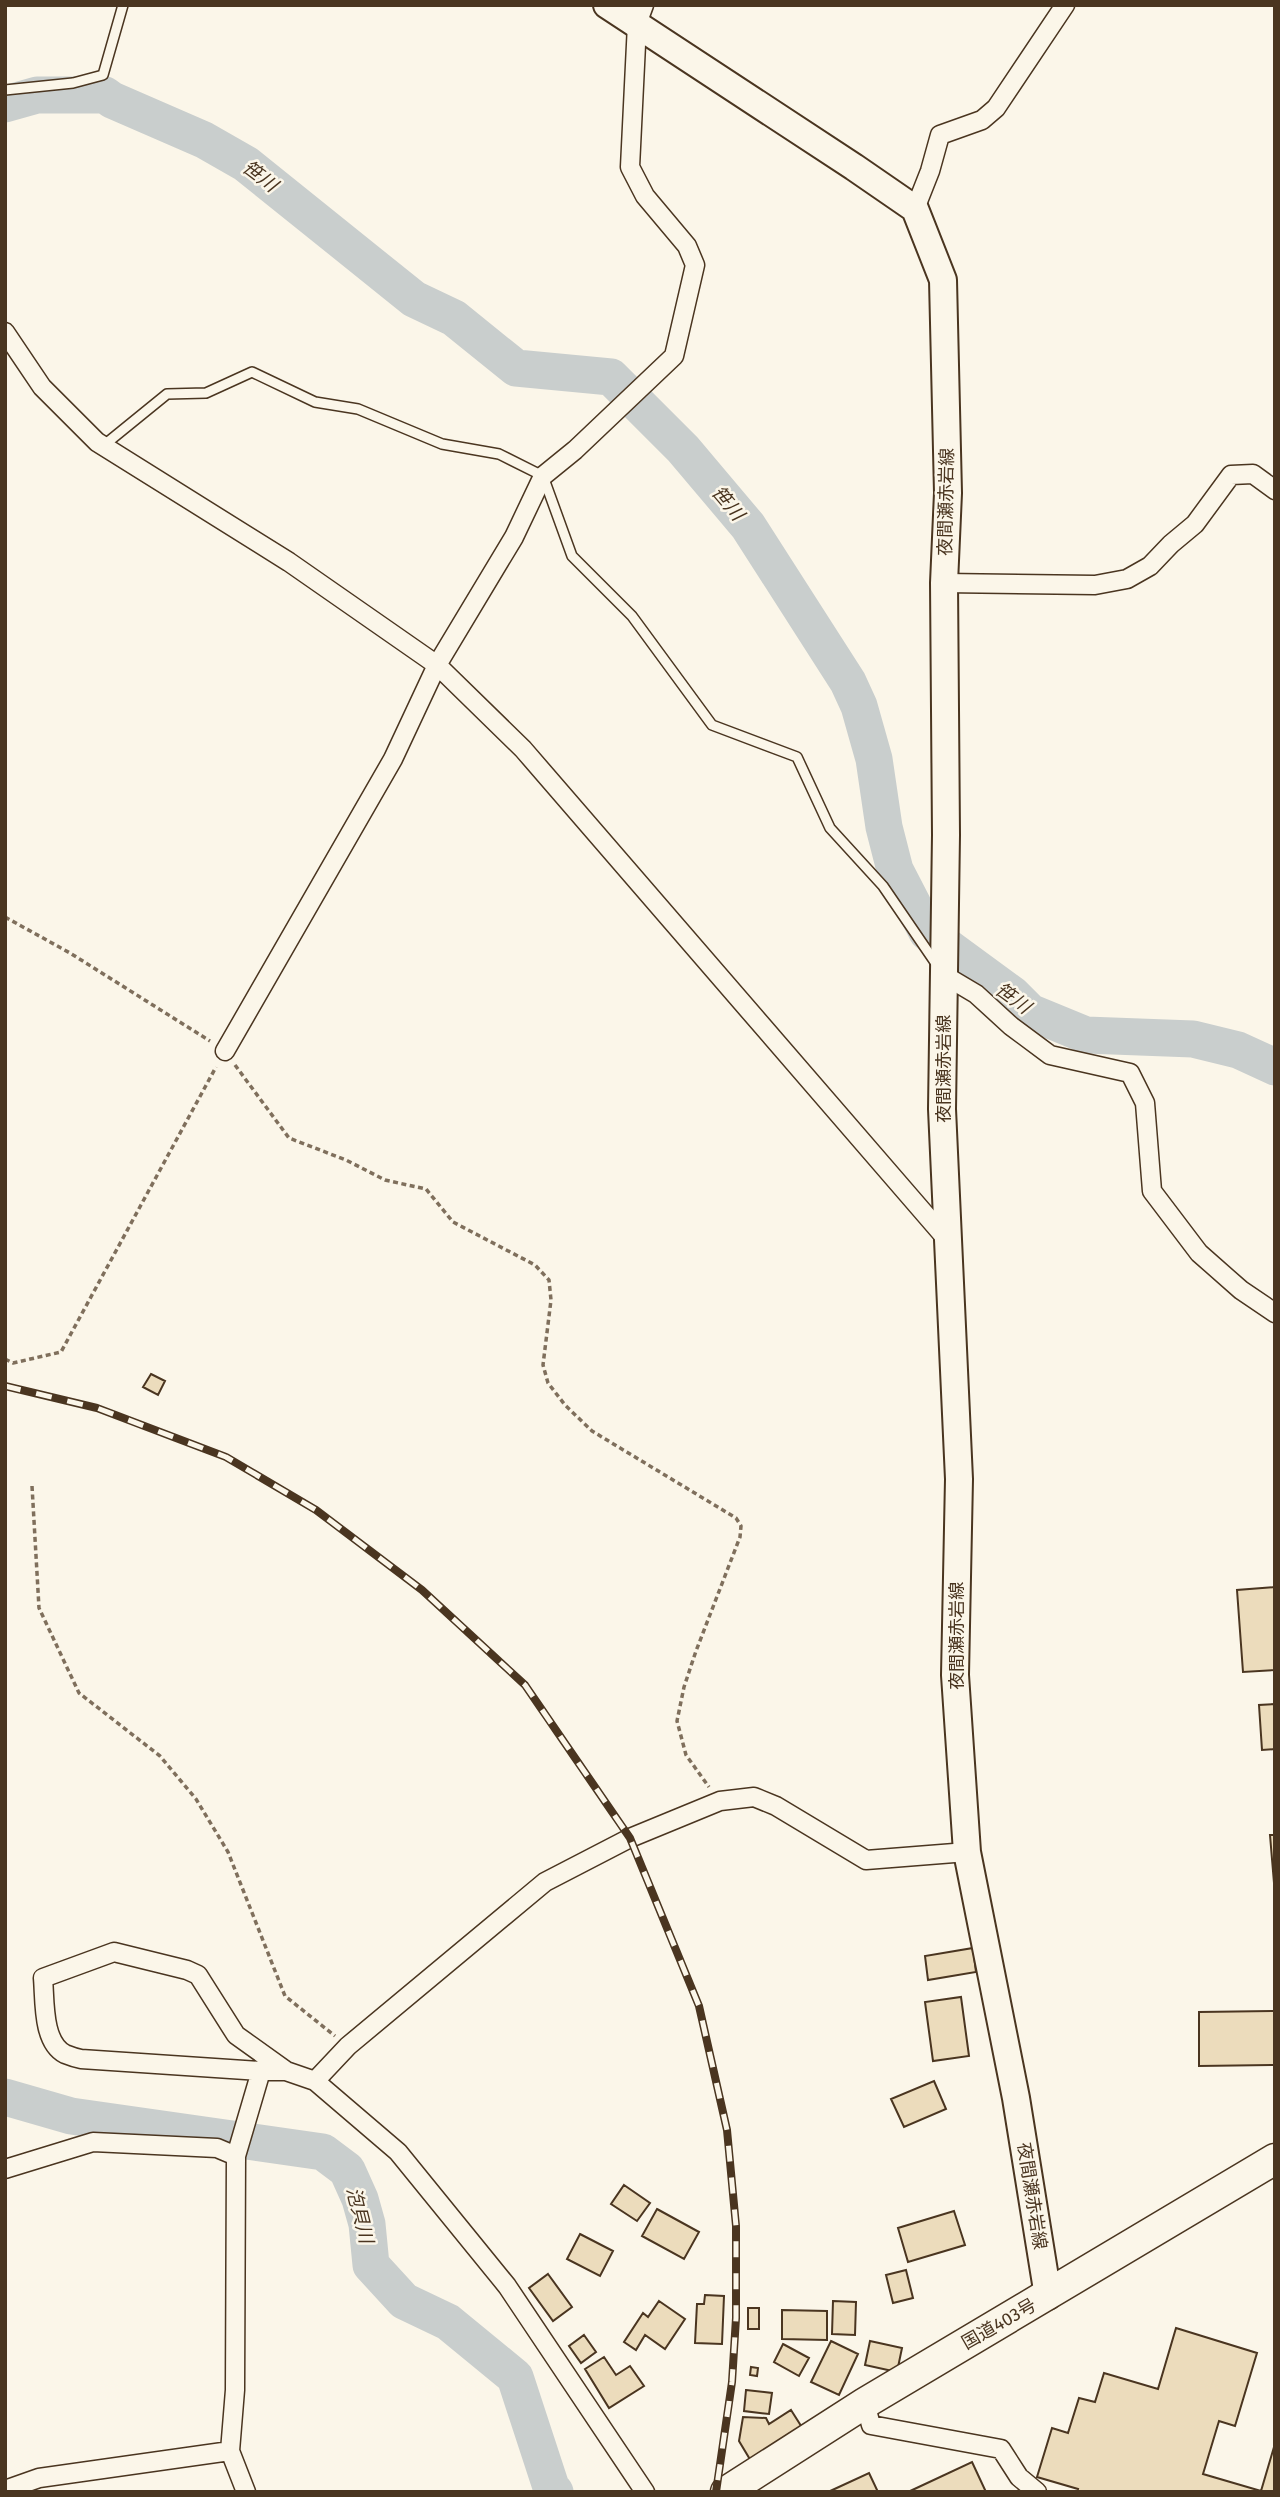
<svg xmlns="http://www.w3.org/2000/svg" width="1280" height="2497" font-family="'Fira Sans','Noto Sans JP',sans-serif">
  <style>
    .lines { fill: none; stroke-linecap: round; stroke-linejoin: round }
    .river { stroke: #c9cecd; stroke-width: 37 }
    .building { fill: #ecdcbc; stroke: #4a3520; stroke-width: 2 }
    .service-casing { stroke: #4a3520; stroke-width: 12 }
    .minor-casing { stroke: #4a3520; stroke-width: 21 }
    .secondary-casing { stroke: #4a3520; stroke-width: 30 }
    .trunk-casing { stroke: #4a3520; stroke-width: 33 }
    .path { stroke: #7f6f5c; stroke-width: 3.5; stroke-dasharray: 5 3.5; stroke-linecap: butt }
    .service { stroke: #fbf6e9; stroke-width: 9 }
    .minor { stroke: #fbf6e9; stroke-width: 18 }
    .secondary { stroke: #fbf6e9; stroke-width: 26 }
    .trunk { stroke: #fbf6e9; stroke-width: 30 }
    .rail-casing { stroke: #4a3520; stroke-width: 8 }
    .rail { stroke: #fbf6e9; stroke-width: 5; stroke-dasharray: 16; stroke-linecap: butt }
    .labels { text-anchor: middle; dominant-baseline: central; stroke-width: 5; stroke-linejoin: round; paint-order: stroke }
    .street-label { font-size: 18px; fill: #4a3520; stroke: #fbf6e9 }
    .water-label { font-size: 19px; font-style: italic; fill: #4a3520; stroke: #fbf6e9 }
  </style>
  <rect width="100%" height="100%" fill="#fbf6e9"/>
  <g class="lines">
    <path class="river" d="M5,104L37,95H105L112,100L204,140L246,164L414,299L454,318L516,368L611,377L683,449L748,526L848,682L859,706L874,759L884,827L895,870L927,932L1013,995L1030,1012L1086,1035L1193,1039L1238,1050L1275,1067
      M5,2097L71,2116L323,2152L347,2170L360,2199L367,2224L371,2265L404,2301L448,2322L515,2377L552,2490L555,2492"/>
  </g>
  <path class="building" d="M151,1374L165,1381L158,1395L143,1387Z
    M1275,1587V1670L1243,1672L1237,1590Z
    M1275,1704V1749L1262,1750L1259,1705Z
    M1270,1835H1275V1883H1274Z
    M973,1948L976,1972L928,1980L925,1956Z
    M961,1997L969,2056L933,2061L925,2002Z
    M1275,2011V2065L1199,2066V2012Z
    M934,2081L946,2109L904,2127L891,2099Z
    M624,2185L650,2203L637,2221L611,2204Z
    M657,2209L699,2232L684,2259L642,2236Z
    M954,2211L965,2245L908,2262L898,2228Z
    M580,2234L613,2251L600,2276L567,2259Z
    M906,2270L913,2298L893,2303L886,2275Z
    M548,2274L572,2307L553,2321L529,2288Z
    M705,2295L724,2296L722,2344L695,2343L697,2304H704Z
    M659,2301L685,2319L665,2349L645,2335L636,2350L624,2342L643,2313L648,2317Z
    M833,2301L856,2302L855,2335L832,2334Z
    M748,2308H759V2329H748Z
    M782,2310L827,2311V2340L782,2339Z
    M1176,2328L1257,2353L1235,2426L1219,2421L1203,2474L1261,2491L1274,2447L1275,2492H1077L1078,2489L1037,2477L1052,2428L1068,2433L1079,2398L1095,2402L1104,2373L1158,2389Z
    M584,2335L596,2352L581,2363L569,2346Z
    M831,2341L858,2354L839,2395L811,2382Z
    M870,2341L902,2348L897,2372L865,2365Z
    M783,2344L809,2358L799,2376L774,2362Z
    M604,2357L616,2375L630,2366L644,2386L609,2408L585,2369Z
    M751,2367L758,2368L757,2376L750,2375Z
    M746,2390L772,2393L769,2414L744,2411Z
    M791,2410L803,2429L751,2461L739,2441L743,2417L766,2418L769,2424Z
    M972,2462L986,2492H908Z
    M869,2473L878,2492H828Z"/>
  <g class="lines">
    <g class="service-casing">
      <path id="service" d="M5,90L73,83L103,75L123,5
        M103,446L167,394L206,393L252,372L315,402L358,409L442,444L499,454L543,476L572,556L632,616L712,725L797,757L830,828L883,886L937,965"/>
    </g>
    <g class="minor-casing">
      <path id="minor" d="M915,209L930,171L940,135L982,120L996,108L1065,5
        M5,332L42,387L97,442L289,562L437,665L523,749L950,1243
        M944,583L1095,585L1127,579L1150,566L1171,544L1195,524L1231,475L1253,474L1275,490
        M944,975L976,994L1011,1026L1050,1055L1130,1073L1145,1103L1152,1191L1199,1253L1241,1290L1275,1313
        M225,1051L393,759L437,665L514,537L543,476L575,450L674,356L695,265L687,246L645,196L630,167L637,24L644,5
        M261,2071L81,2059C76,2058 70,2056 65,2054C42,2042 45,2000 43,1978L114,1952L187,1970L198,1975L236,2035L285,2070
        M315,2081L348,2046L545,1882L630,1838L720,1801L754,1797L776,1806L866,1860L967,1852
        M5,2169L93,2142L217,2148L236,2156
        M865,2403L871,2425L1001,2449L1019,2477L1037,2492
        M5,2490L39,2478L230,2451
        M246,2492L230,2451L235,2390L236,2156L261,2071H286L315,2081L398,2152L507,2286L645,2492"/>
    </g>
    <g class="secondary-casing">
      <path id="secondary" d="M607,5L854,167L915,209L943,280L948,493L944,583L946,835L942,1109L959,1479L955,1675L967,1852L1016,2098L1048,2296"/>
    </g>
    <g class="trunk-casing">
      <path id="trunk" d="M726,2492L865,2403L1275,2159"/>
    </g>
    <path class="path" d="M5,917L70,953L210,1041
      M235,1065L289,1138L346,1160L385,1180L426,1189L453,1222L535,1265L549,1280L551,1300L543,1365L548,1383L565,1405L592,1431L736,1518L741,1526L740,1537L696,1651L684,1687L677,1721L686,1755L709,1787
      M5,1359L13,1363L61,1352L216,1067
      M32,1486L39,1608L79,1693L160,1756L196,1799L228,1852L285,1996L335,2036"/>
    <use href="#service" class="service"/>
    <use href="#minor" class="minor"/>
    <use href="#secondary" class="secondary"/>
    <use href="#trunk" class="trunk"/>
    <g class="rail-casing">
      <path id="rail" d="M5,1386L97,1408L226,1457L316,1510L422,1590L525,1685L630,1838L699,2006L727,2130L736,2226V2318L732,2382L716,2492"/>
    </g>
    <use href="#rail" class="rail"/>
  </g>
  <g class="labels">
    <g class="street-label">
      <text transform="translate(946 502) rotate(-89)">夜間瀬赤岩線</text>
      <text transform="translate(944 1069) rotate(-90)">夜間瀬赤岩線</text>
      <text transform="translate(957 1636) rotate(-90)">夜間瀬赤岩線</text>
      <text transform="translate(1032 2196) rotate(81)">夜間瀬赤岩線</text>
      <text transform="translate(999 2324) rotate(-30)">国道403号</text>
    </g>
    <g class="water-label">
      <text transform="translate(260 176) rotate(37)">笹川</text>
      <text transform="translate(728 503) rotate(50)">笹川</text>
      <text transform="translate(1013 998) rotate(36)">笹川</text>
      <text transform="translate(360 2215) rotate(76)">泡貝川</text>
    </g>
  </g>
  <rect width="1280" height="2497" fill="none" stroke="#4a3520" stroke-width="14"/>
</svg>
